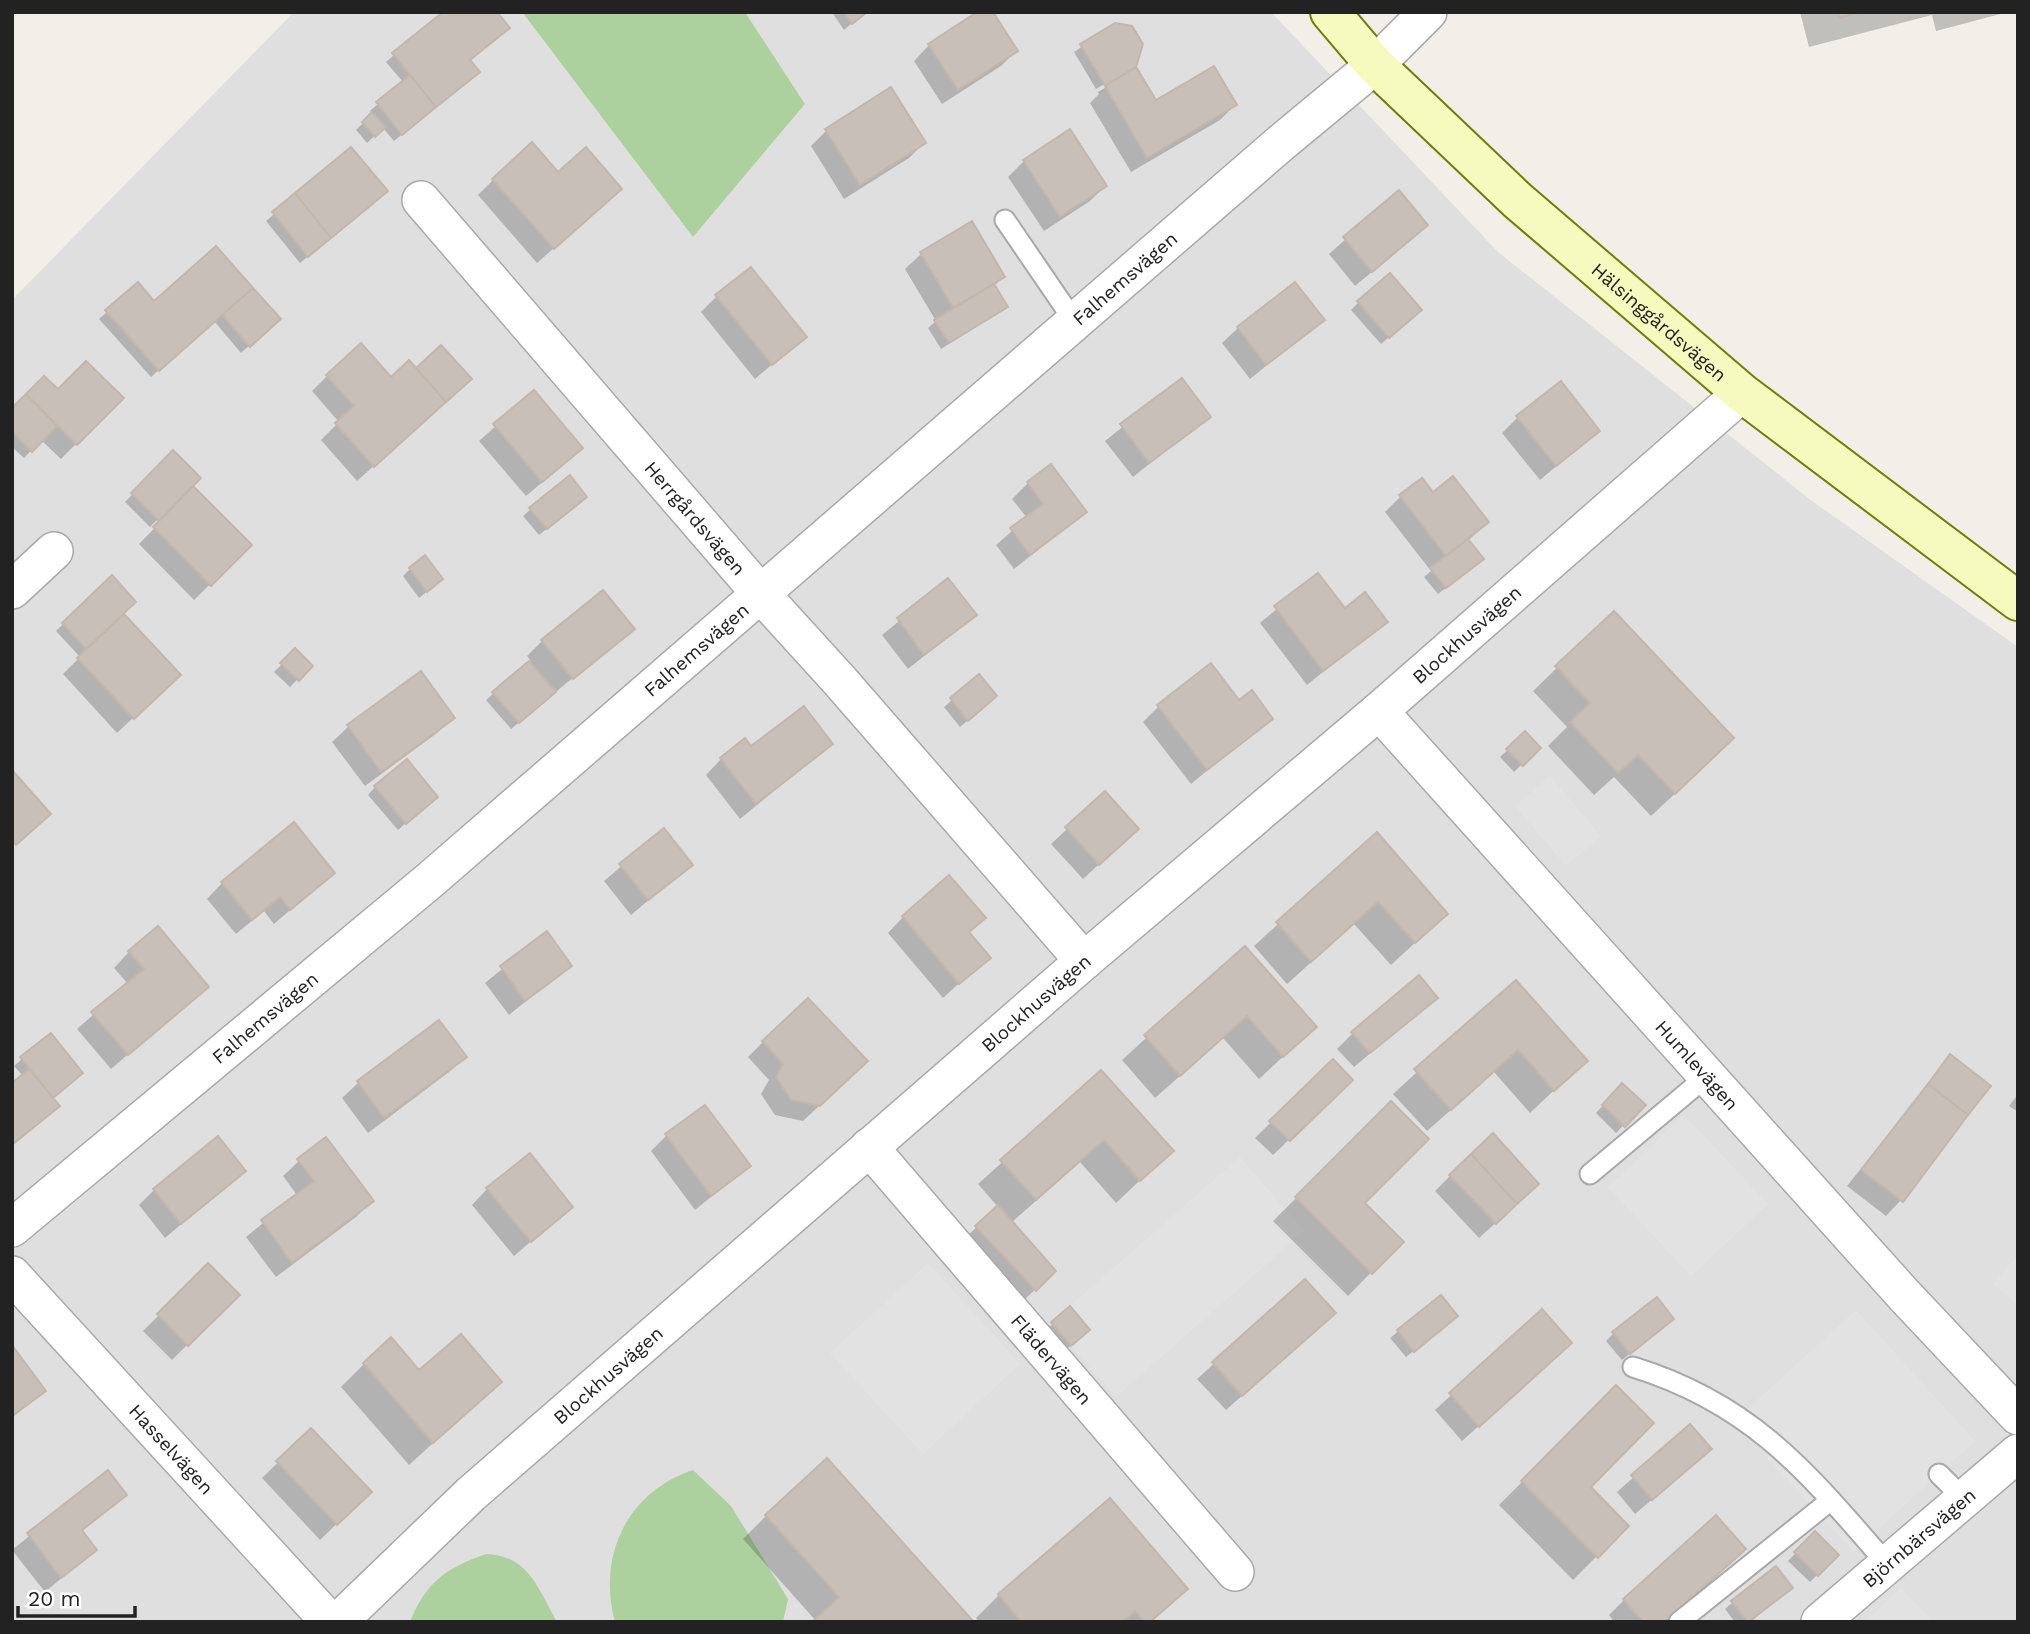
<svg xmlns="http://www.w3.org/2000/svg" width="2030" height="1634" font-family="'Work Sans',sans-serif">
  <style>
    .residential { fill: #e0dfdf }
    .forest { fill: #add19e }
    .parking { fill: #e2e2e2 }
    .shadow { fill: #0003; fill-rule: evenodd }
    .building { fill: #c7bfb8; stroke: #c4b6ab; stroke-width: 2 }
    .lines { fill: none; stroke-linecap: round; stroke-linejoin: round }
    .lane-casing { stroke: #a9a9a9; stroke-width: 23 }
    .street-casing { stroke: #a9a9a9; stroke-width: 40 }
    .secondary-casing { stroke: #707d05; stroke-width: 42 }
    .lane { stroke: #fff; stroke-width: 19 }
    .street { stroke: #fff; stroke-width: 37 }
    .secondary { stroke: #f7fabf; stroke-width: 38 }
    .labels { text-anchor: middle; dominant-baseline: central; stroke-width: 5; stroke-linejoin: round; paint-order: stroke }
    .street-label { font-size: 19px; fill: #222; stroke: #fff }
  </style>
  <rect width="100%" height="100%" fill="#f2efe9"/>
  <path class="residential" d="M294,12H522L693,236L805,104L745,12H1271L1498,252L1812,501L2018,647V1622H12V300Z"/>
  <path class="forest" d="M522,12H745L805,104L693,237Z
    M693,1470L731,1506L788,1599L783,1622H615C597,1556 627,1492 693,1470Z
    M486,1554C529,1556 538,1588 557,1622H410C426,1582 446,1568 486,1554Z"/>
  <path class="parking" d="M1550,776L1601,836L1566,866L1515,806Z
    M1684,1115L1768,1204L1691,1276L1608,1187Z
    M1240,1157L1304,1231L1116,1397L1071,1346L1090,1330L1070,1306Z
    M2018,1255V1305L1993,1284Z
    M928,1263L1020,1364L923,1454L830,1353Z
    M1856,1310L1975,1441L1853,1552L1734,1421Z
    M1901,1588L1933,1622H1865Z"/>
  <path class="shadow" d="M832,12H865L844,30Z
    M1800,12H2008L1936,31L1932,15L1809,47Z
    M1116,24L1131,27L1141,44L1134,69L1155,103L1214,68L1235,105L1220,120L1131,172L1090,103L1099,94L1074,52ZM1131,68V72L1098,92L1096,89Z
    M929,45L1016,51L1001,66L942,104L914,61Z
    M394,55L469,61L470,79L394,141L383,128L367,143L356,130L372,114L370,111L403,82L386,62Z
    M826,131L924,143L909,158L844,199L811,146Z
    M1069,131L1105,186L1090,201L1044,231L1008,177L1024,161Z
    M351,149L378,198L300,263L266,221Z
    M558,174L604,204L537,263L478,195L493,180Z
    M1399,192L1410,240L1355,286L1329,254Z
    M972,224L1003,277L994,286L1006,307L941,349L928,328L936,321L905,269L921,254Z
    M717,296L804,337L755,379L701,312Z
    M154,303L278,319L241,353L214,321L151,377L99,319L107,312Z
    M1358,303L1412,317L1381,344L1351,310Z
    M1322,320L1250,379L1222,343L1238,328Z
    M327,376L428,417L357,481L321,440L339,422L312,391Z
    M44,378L58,392L121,398L61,459L41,440L24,458L12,447V411Z
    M1181,380L1208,417L1133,477L1105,441Z
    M534,392L565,463L526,496L479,441Z
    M1518,417L1598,431L1540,480L1502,433Z
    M173,453L198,478L150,527L125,502Z
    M1028,483L1085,512L1014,569L996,545L1027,518L1012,499Z
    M193,489L250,545L194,600L139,544Z
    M1433,494L1487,522L1468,541L1475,566L1438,594L1424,577L1431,571L1385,512L1401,496Z
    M578,504L539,535L523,516L531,509Z
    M410,569L434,586L419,598L403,576Z
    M1318,575L1345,610L1385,622L1307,685L1260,623Z
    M111,578L115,620L163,690L117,733L63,674L80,657L56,631Z
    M948,581L975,615L908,669L882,635Z
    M1614,613L1709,762L1651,816L1614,777L1594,795L1548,746L1567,727L1533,691Z
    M632,629L511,729L486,700L531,661L527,656L542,641Z
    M295,651L311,666L290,687L274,672Z
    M420,674L452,718L437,733L365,786L332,742L348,727Z
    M979,676L988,703L960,727L944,707Z
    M1238,702L1271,718L1191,784L1143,722L1159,706Z
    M1525,734L1538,748L1514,772L1500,757Z
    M831,744L740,819L706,775L721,759L751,749Z
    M375,787L428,804L398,830L368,795Z
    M1105,794L1121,844L1083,879L1051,844Z
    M663,831L690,865L631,915L604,881Z
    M1376,835L1446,914L1391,965L1354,924L1287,984L1254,946Z
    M333,873L274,924L264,911L236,934L207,899L222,883Z
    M903,917L983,918L968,933L988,957L943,998L888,933Z
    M546,933L570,965L509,1015L485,983Z
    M1245,948L1315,1027L1259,1079L1223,1038L1155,1098L1122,1060Z
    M129,952L206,987L111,1069L77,1029L128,984L114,968Z
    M1516,982L1585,1061L1530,1113L1494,1072L1427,1131L1393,1094Z
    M1436,998L1354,1067L1337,1049L1353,1033Z
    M439,1022L465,1057L449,1072L368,1133L342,1098L358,1083Z
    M763,1042L850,1077L803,1121L775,1115L761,1094L769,1080L748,1057Z
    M1950,1057L1901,1200L1886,1216L1847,1186Z
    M22,1059L81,1073L52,1099L58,1106L12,1146V1085L23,1076L14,1066Z
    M1333,1061L1335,1096L1273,1155L1255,1138Z
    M1101,1073L1171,1151L1116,1203L1080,1162L1011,1223L1054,1271L1019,1305L961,1242L998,1207L978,1184Z
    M1622,1085L1643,1105L1616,1133L1596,1113Z
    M2018,1094V1112L2009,1106Z
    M1391,1104L1363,1203L1401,1242L1348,1296L1273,1221Z
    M667,1135L749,1166L695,1210L651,1151Z
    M299,1161L372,1201L356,1217L276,1277L246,1237L297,1195L283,1176Z
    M244,1171L165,1238L139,1205L154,1190Z
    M1450,1176L1522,1199L1479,1238L1435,1191Z
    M487,1189L571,1207L514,1256L472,1205Z
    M208,1266L237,1295L172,1360L143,1331Z
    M1305,1281L1318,1328L1226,1410L1197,1379Z
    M1440,1297L1448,1323L1406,1357L1390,1338Z
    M1070,1308L1081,1337L1063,1352L1045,1331Z
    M1542,1312L1554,1359L1462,1441L1435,1410Z
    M1664,1326L1622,1360L1606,1341L1614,1333Z
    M12,1348L43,1391L12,1418Z
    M364,1364L419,1372L500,1382L409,1465L341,1387Z
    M1616,1388L1588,1487L1627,1526L1573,1580L1499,1505Z
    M1690,1427L1694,1464L1635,1514L1617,1492Z
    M311,1430L354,1507L320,1540L262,1478Z
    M108,1473L125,1495L81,1532L95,1550L45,1592L12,1550Z
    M766,1516L972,1622L816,1621L743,1539Z
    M1815,1533L1837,1555L1810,1582L1788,1561Z
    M1186,1589L1151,1622H979L976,1618L999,1595Z
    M1784,1595L1750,1622H1735L1725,1609L1733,1602Z
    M1624,1600L1664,1622H1614L1609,1615Z"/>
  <path class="building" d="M443,12H497L510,28L470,60L480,72L436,107L392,53Z
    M843,12H867L852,24Z
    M977,12H993L1018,51L958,90L928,44Z
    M1838,12H1861L1839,18Z
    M1115,23L1132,26L1143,44L1136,67L1105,86L1080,44Z
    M1214,66L1237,105L1147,158L1105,86L1136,67L1156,100Z
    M410,75L436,107L402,135L376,102Z
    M891,87L926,143L860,185L825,129Z
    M372,112L386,127L375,137L362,122Z
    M1070,129L1107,186L1060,217L1023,160Z
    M532,142L558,172L586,147L622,189L554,249L492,179Z
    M351,147L388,191L331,238L295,193Z
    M1399,190L1428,225L1372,272L1343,237Z
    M295,193L331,238L308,257L272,212Z
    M972,221L1005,277L953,308L920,252Z
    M216,246L253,288L159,371L105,310L138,282L154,301Z
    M751,267L807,337L772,365L715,295Z
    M1390,273L1422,310L1389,338L1357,301Z
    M1295,282L1325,320L1266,365L1237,327Z
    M994,284L1008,307L949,343L934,320Z
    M253,288L281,319L250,347L222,315Z
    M361,343L391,377L409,360L446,402L374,467L335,423L354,406L326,375Z
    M441,345L472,379L446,402L416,368Z
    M86,361L124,398L77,445L26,394L44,376L58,389Z
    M1182,378L1211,417L1149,463L1120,424Z
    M1561,381L1600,431L1556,466L1516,416Z
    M534,390L583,448L542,482L493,424Z
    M26,394L57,426L32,452L12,432V408Z
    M173,450L201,478L159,521L131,493Z
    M1051,464L1087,512L1030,555L1010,528L1043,504L1027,482Z
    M570,475L587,497L547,529L529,508Z
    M1453,476L1489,522L1446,556L1399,495L1422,478L1433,492Z
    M193,486L252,545L211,586L153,527Z
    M1468,539L1484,559L1446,588L1430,568Z
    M425,555L443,579L427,592L409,568Z
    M1318,573L1345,608L1365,592L1388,622L1323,671L1274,606Z
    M112,575L136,602L86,649L62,623Z
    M948,578L977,615L924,655L897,618Z
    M603,590L635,629L573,679L541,640Z
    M1614,611L1734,738L1675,794L1638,755L1618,773L1570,722L1590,703L1555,666Z
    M124,614L181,675L134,719L77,658Z
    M295,648L313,666L299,681L280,663Z
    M529,661L556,692L519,723L492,692Z
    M1211,663L1239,700L1252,690L1273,719L1207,770L1157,705Z
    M421,671L455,718L381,772L347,725Z
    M979,674L997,696L968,721L950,698Z
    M804,706L833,744L756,804L720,758L745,738L751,746Z
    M1525,731L1541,748L1523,766L1506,749Z
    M407,759L438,797L406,824L374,786Z
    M12,770L51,814L16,845L12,841Z
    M1105,791L1139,829L1099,865L1065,827Z
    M294,822L335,873L290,910L280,897L252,920L221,882Z
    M664,828L693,865L648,900L619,864Z
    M1377,832L1448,914L1415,943L1378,902L1311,962L1276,922Z
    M949,875L986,918L969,932L991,958L959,984L902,916Z
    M158,926L209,987L128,1055L91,1012L144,969L128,951Z
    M547,931L572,966L525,1001L500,966Z
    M1245,946L1317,1027L1283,1057L1247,1016L1180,1076L1144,1035Z
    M1419,975L1438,998L1370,1053L1351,1032Z
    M1516,980L1588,1061L1554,1091L1518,1050L1451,1110L1414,1069Z
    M808,998L868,1061L820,1106L791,1100L776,1077L783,1064L762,1041Z
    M439,1020L467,1057L384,1118L357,1081Z
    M51,1033L83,1073L53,1098L20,1057Z
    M1950,1054L1991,1086L1968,1115L1928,1084Z
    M1333,1059L1353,1080L1290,1141L1269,1121Z
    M29,1069L60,1106L12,1145V1083Z
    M1101,1070L1174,1151L1140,1181L1104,1140L1036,1200L1000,1160Z
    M1622,1083L1646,1105L1625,1127L1602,1105Z
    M1928,1084L1968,1115L1903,1202L1861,1170Z
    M1391,1101L1429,1139L1365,1203L1404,1242L1372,1274L1295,1197Z
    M705,1105L751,1166L711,1196L665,1134Z
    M1493,1133L1539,1184L1517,1204L1471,1154Z
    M218,1136L246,1171L181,1224L153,1189Z
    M326,1137L374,1201L292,1263L261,1220L314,1181L297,1159Z
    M530,1153L573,1207L531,1242L486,1188Z
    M1471,1154L1517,1204L1496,1224L1449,1175Z
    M998,1205L1056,1271L1036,1291L975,1226Z
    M208,1263L240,1295L188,1346L157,1314Z
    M1305,1279L1336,1313L1242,1396L1212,1362Z
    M1441,1295L1458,1316L1414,1352L1397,1330Z
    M1657,1297L1674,1319L1630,1354L1612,1332Z
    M1070,1306L1090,1330L1071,1346L1051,1322Z
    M1542,1309L1572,1343L1479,1427L1449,1393Z
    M461,1334L502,1382L433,1443L363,1363L391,1337L419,1370Z
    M12,1345L46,1391L12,1416Z
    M1616,1385L1654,1423L1591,1487L1629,1526L1598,1558L1521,1481Z
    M1690,1424L1712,1449L1652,1500L1631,1475Z
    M311,1428L372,1492L337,1525L276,1461Z
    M827,1458L974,1622H812L839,1597L765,1515Z
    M108,1470L127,1495L82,1530L97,1550L61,1578L27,1533Z
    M1110,1498L1188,1589L1150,1622H1144L1135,1611L1123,1622H1021L998,1594Z
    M1716,1515L1746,1549L1665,1622H1643L1623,1599Z
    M1815,1531L1839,1555L1818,1576L1794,1552Z
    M1776,1566L1793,1588L1748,1622L1731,1601Z"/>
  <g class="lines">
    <g class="lane-casing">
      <path id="lane" d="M1005,220L1074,321
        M1590,1174L1707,1076
        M1633,1367C1753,1404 1808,1473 1887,1564
        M1939,1474L1963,1498
        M1679,1622L1831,1500"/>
    </g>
    <g class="street-casing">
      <g id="street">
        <path id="s1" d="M421,200L760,593L840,681L1084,961"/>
        <path d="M12,590L54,551"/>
        <path id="s2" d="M1379,711L1904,1295L2018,1416"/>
        <path id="s3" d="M869,1147L1235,1572"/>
        <path id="s4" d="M12,1228L429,881L1282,142L1375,65L1428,12"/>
        <path id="s5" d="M12,1275L330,1622"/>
        <path id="s6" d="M338,1622L471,1494L1084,961L1379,711L1742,393"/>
        <path id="s7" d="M1820,1622L2018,1453"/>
      </g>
    </g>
    <g class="secondary-casing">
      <g id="secondary">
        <path id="s8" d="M1330,12L1375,65L1517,200L1742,393L2018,601"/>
      </g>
    </g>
    <use href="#lane" class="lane"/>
    <use href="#street" class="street"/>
    <use href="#secondary" class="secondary"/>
  </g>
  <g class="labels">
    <g class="street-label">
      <text stroke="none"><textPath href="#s4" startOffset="1463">Falhemsvägen</textPath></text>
      <text stroke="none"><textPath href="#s8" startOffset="453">Hälsinggårdsvägen</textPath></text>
      <text stroke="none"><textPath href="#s1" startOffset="420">Herrgårdsvägen</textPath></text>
      <text stroke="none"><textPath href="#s6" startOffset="1500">Blockhusvägen</textPath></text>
      <text stroke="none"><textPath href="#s4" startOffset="896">Falhemsvägen</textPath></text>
      <text stroke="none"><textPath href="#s6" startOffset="933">Blockhusvägen</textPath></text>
      <text stroke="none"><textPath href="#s4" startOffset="329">Falhemsvägen</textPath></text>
      <text stroke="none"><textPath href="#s2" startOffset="476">Humlevägen</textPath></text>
      <text stroke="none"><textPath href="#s3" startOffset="280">Flädervägen</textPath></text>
      <text stroke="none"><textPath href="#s6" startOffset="366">Blockhusvägen</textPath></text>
      <text stroke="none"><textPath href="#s5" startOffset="236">Hasselvägen</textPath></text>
      <text stroke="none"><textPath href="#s7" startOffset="130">Björnbärsvägen</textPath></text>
    </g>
  </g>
  <rect width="2030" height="1634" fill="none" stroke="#222222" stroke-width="28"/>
  <path d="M18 1606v10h117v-10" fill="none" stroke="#222222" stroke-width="3.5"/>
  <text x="28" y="1606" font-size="21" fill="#222222" stroke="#ffffff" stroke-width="5" paint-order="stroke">20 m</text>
</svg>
